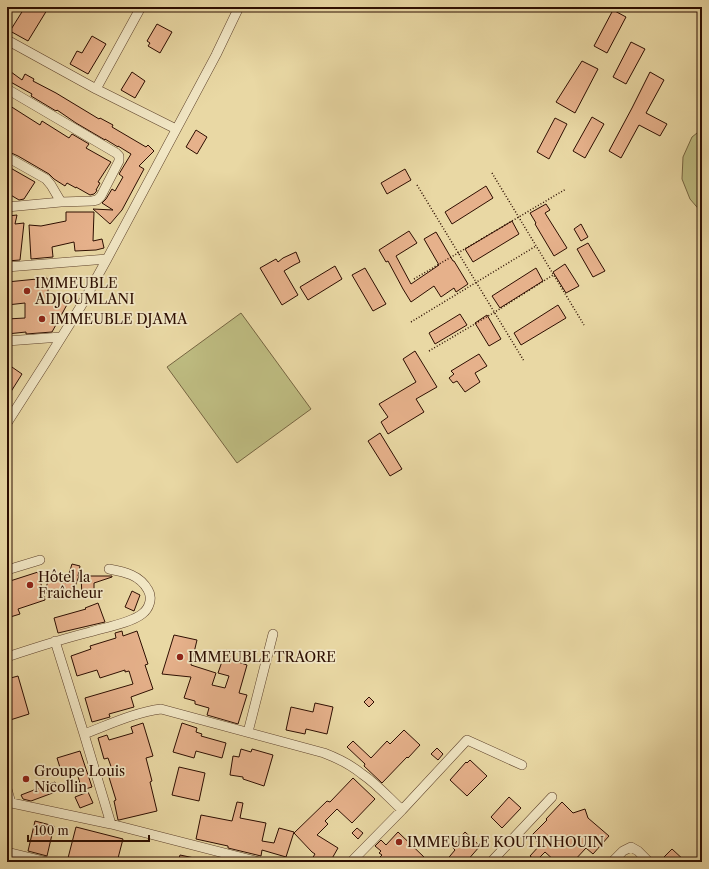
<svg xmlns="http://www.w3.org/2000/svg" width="709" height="869" font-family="'Libre Caslon Text',serif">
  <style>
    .green { fill: #bebc81; stroke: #766541 }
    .building { fill: #e6b18b; stroke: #2d0e01 }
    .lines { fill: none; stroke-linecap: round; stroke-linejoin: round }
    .minor-casing { stroke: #5c402a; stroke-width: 10 }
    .path { stroke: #2d0e01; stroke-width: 1.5; stroke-dasharray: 1 2; stroke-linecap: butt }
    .minor { stroke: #f1e6c4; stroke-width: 9 }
    .poi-dot { fill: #8f2418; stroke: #f1e6c4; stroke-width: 1.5 }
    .labels { text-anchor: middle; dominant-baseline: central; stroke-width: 3.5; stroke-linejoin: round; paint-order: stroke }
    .poi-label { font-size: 14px; fill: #2d0e01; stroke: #f1e6c4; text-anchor: start }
  </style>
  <rect width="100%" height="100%" fill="#e9d8a4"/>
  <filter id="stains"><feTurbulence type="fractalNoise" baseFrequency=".005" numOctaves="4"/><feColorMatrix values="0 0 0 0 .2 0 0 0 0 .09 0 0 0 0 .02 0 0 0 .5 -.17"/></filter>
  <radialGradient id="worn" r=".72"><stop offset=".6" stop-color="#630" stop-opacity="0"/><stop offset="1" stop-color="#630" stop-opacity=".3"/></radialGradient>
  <path class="green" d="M702,129V213L690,199L682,179L683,157L692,137Z
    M241,313L311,409L237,463L167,367Z"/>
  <path class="building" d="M25,7H41L47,10L28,41L10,31Z
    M613,10L626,17L607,53L594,46Z
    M157,24L172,32L160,53L148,46L150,43L147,41Z
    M92,36L106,44L88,74L70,64L77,51L82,53Z
    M631,42L645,49L626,84L613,77Z
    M582,61L598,69L575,113L556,102Z
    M7,69L22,80L25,74L34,79L33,81L56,93L99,119L100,118L113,125L112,127L146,147L148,145L154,151L139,166L144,169L122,210L110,224L93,209L113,210L102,203L106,199L112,189L115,191L123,177L119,174L131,154L118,146V147L105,139V140L76,123L57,110L56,111L31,96L32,94L7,80Z
    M132,72L145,81L135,98L121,90Z
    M650,72L664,80L646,113L667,124L660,136L639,125L621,158L609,151L632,108Z
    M7,104L40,125L42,121L69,138L72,134L89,144L86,148L111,162L98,182L100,183L96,190H97L96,192L94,194L90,195L76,187V188L67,183L65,186L54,179L49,174L18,156L7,151Z
    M592,117L604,124L585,158L573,151Z
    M555,118L567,124L549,159L537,152Z
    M196,130L207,137L197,154L186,147Z
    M7,166L35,182L24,199L19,200L9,194L11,190L7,188Z
    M405,169L411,180L387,194L381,183Z
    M486,186L493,198L452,224L445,212Z
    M546,204L550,210L545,213L567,248L554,256L535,224L536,223L530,213Z
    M66,212H94L93,241L102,239L104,248L96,250L75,251L74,242L52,247L53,257L31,259L29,225L41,226L66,221Z
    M17,215L15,224L24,223L20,260L7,261V224H10L8,216Z
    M512,221L519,234L473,262L465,249Z
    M581,224L588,237L581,241L574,229Z
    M409,231L417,243L396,256L411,284L439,265L424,239L436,232L453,261H454L468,284L456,292L454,288L441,297L434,286L411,302L403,289L388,261L386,262L379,250Z
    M588,243L605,271L593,277L577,249Z
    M296,252L300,262L294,265L284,271L298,295L282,305L260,268L276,259L278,262L283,258Z
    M565,264L579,286L566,293L553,272Z
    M335,266L342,279L308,300L300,287Z
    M365,268L386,304L373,311L352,275Z
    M536,268L543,281L500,308L492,296Z
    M47,278L49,303L69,301L52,332L26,334V332L7,334V319L25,318V303L7,305V282Z
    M558,305L566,318L521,345L514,333Z
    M460,314L467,325L435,344L429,333Z
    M487,315L501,339L489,346L475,323Z
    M415,351L437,387L416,399L424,412L388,434L381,422L388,417L379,404L416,382L403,359Z
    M479,354L487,366L475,373L480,382L465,392L457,381L453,383L449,378L454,374L451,371Z
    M9,365L22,374L7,398V369Z
    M380,433L402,469L390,476L368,441Z
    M72,564L80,566L78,576H79L71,597L56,591L54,596L44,592L50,577L66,583Z
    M38,572L45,600L18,609L20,614L7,618V582Z
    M81,576H112V577L94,583V593L97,596H82Z
    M132,591L140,595L134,611L125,607Z
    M98,603L105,622L58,633L54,618L86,609L85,608Z
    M122,631L123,636L137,631L148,664L145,665L153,689L131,697L134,707L109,714L110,717L92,722L85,698L133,684L129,671L125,672V670L100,678L97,670L77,676L71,656L91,649L90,646L116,638L115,633Z
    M174,635L197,640L191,665L216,673L212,685L225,688L229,676L218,673L226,650L234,653L232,660L247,665L239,693L247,695L238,724L207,715L209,708L195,704V701L184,698L191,677L162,674Z
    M18,676L29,714L7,721V679Z
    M369,697L374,702L369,707L364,702Z
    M315,703L333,707L327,734L306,729L305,734L286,730L291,707L313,712Z
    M143,723L153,756L146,758L152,781L150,782L157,811L119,820H118L114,801L116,800L108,774L113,772L108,758L104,759L98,738L107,735L109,740L133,733L131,727Z
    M182,723L197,728L196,732L202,734L201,736L226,743L222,758L196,751L194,758L173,752Z
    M404,730L420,745L408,758L407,757L382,783L364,766L365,764L347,747L353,741L371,758L387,741L390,744Z
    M437,748L443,754L438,760L431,754Z
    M241,749L251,752L252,749L273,755L264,786L243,779V777L230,775L233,756L239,757Z
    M80,751L92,787L82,790L77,773L63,777L57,758Z
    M470,760L487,776L467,796L450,780L466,762L467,763Z
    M179,767L205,773L199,801L172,795Z
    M353,778L375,799L352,823L337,809L325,821L328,824L317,835L338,848L330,862H310L315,854L312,852L294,833L327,801L330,802Z
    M55,782L58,791L31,801L23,799L21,795Z
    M88,792L93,803L80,808L75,797Z
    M509,797L521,808L502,828L491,817Z
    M237,802L243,803L240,818L266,823L262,841L274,843L279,828L294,832L286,857L262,850L261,856L257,855L228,848V846L196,839L201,815L232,821Z
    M562,802L573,813L585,809L588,818L609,836L593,854L586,848L573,862H556L545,852L536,861L530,856L540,845L531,836L547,820L546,819Z
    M35,821L54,826L47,856L28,851Z
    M76,827L123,839L117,862H84L68,858Z
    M357,828L363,833L358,839L352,833Z
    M398,832L425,858L421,862H375L382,855L379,853L381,851L375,846L381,840L386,845Z
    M465,832L480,846L466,862H445L455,850L452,847Z
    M672,849L686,862H669L664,857Z
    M180,855L199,859L198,862H178Z"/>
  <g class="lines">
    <g class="minor-casing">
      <path id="minor" d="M7,40L96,89L176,129
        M7,89L116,153L119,156V161L101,196L97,200L92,201L61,202L7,207
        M96,89L141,7
        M7,157L46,179L51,185L61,202
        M7,267L107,259
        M7,341L61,337
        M7,423L46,362L81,306L107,259L216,55L239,7
        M7,570L40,560
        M55,641L84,734L111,824
        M7,657C34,648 62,639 90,632C103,628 131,623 142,614C149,609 153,598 148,590C140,575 125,572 109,569
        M248,732L273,634
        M84,734C108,725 136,712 161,709L324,753C337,758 351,765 362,774C377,784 389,798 402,810
        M7,789L11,803
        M7,802L111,824L259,862
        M7,852L48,862
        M351,862L402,810L467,740L522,765
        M491,862L552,797
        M612,862L623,851L631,847L638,851L649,862"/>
    </g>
    <path class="path" d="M492,173L584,325
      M417,185L524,361
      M414,279L566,189
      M411,322L536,246
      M429,351L495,312L553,275"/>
    <use href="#minor" class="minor"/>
  </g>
  <g class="poi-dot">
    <circle cx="27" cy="291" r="4"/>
    <circle cx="42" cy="319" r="4"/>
    <circle cx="30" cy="585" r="4"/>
    <circle cx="180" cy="657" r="4"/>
    <circle cx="26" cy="779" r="4"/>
    <circle cx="399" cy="842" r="4"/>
  </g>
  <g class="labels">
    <g class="poi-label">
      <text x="35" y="283">IMMEUBLE<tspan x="35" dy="16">ADJOUMLANI</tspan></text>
      <text x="50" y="319">IMMEUBLE DJAMA</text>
      <text x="38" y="577">Hôtel la<tspan x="38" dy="16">Fraîcheur</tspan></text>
      <text x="188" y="657">IMMEUBLE TRAORE</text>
      <text x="34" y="771">Groupe Louis<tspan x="34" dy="16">Nicollin</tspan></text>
      <text x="407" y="842">IMMEUBLE KOUTINHOUIN</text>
    </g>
  </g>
  <rect width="709" height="869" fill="none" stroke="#e9d8a4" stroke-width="24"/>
  <rect x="8" y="8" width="693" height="853" fill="none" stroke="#2d0e01" stroke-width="2"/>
  <rect x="12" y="12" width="685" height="845" fill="none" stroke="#2d0e01"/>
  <path d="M28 835v6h121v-6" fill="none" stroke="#2d0e01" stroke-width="2"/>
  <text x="34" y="835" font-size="12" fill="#2d0e01" stroke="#f1e6c4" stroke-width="3" paint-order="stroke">100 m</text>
  <rect width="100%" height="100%" filter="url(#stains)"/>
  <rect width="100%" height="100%" fill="url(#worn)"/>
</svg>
